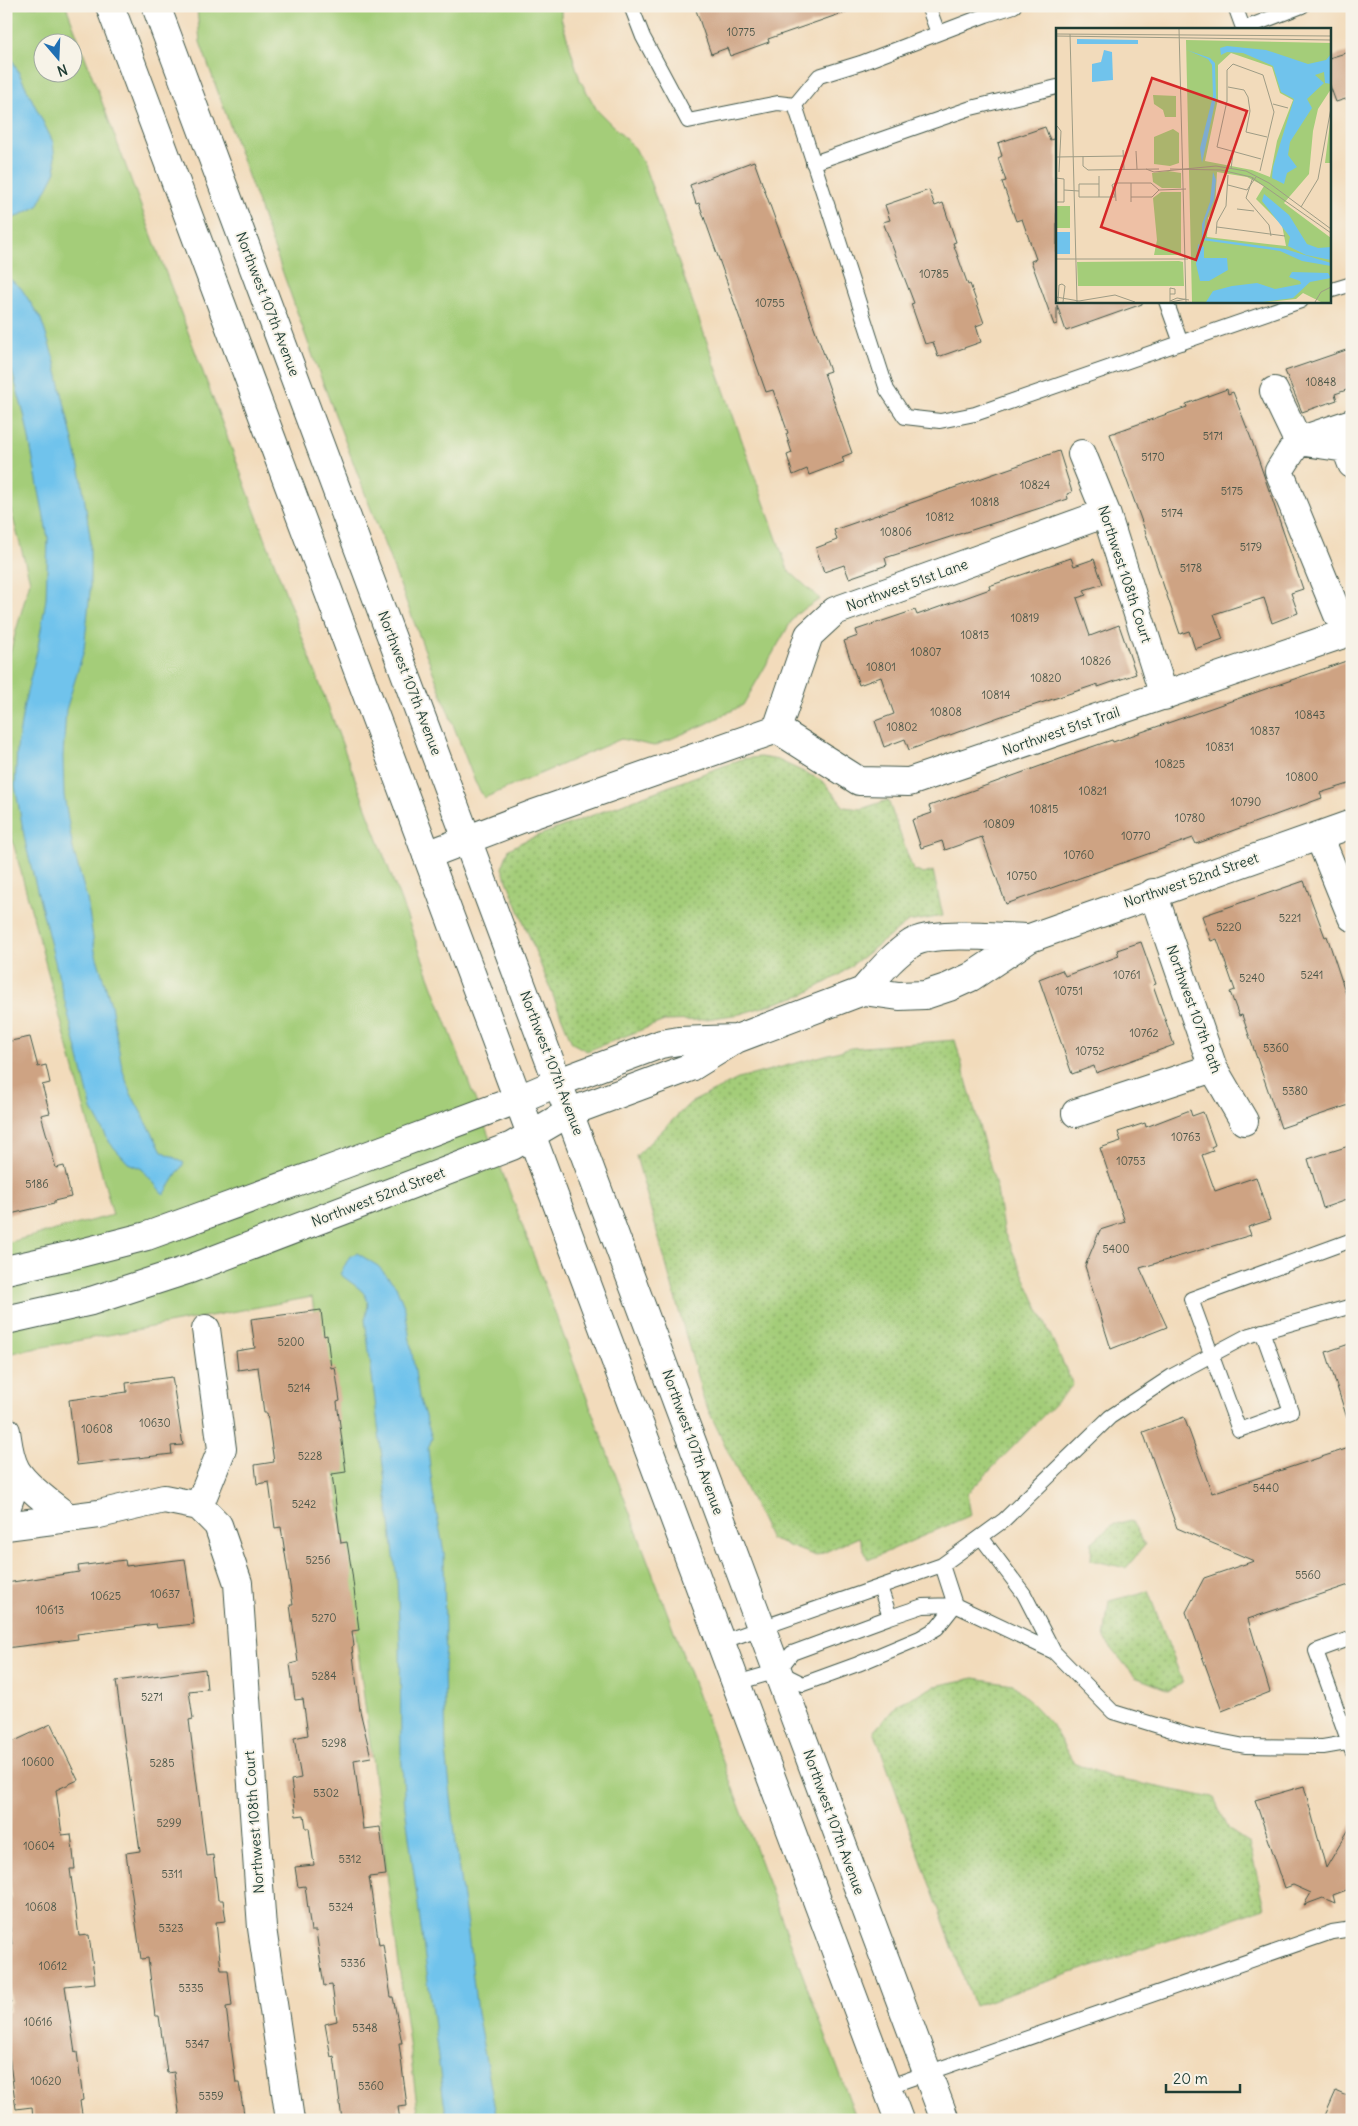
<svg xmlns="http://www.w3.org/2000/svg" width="1358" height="2126" font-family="Delius,sans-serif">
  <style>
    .grass { fill: #a4cd79; stroke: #628556; fill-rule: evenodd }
    .park { fill: url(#park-dots); stroke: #628556 }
    .water { fill: #70c3ec; stroke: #488090 }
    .building { fill: #cea383 }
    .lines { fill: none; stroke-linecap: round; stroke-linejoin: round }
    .service-casing { stroke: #3f5548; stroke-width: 16 }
    .minor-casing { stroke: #3f5548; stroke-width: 30 }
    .tertiary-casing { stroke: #3f5548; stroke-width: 30 }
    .secondary-casing { stroke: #3f5548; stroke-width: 30 }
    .service { stroke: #fff; stroke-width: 14 }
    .minor { stroke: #fff; stroke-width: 28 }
    .tertiary { stroke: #fff; stroke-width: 28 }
    .secondary { stroke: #fff; stroke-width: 28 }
    .labels { text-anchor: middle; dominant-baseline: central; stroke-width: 4; stroke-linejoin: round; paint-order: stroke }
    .number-label { font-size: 11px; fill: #4b5648 }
    .street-label { font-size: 14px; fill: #1f3d34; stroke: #f7f3e8 }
    .inset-road { fill: none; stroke: #9e9c85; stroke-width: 1 }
    .view { fill: #d62828; fill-opacity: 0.15; stroke: #d62828; stroke-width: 2.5 }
    .inset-edge { fill: none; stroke: #1f3d34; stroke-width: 2.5 }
  </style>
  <defs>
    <pattern id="park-dots" width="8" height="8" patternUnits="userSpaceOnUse" patternTransform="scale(1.25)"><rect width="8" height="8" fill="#a4cd79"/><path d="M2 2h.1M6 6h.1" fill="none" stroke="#85a864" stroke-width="1.8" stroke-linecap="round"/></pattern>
  </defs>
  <rect width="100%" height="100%" fill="#f7f3e8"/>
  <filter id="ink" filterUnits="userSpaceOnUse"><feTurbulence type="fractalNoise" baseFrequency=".02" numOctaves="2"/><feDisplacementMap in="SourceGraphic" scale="10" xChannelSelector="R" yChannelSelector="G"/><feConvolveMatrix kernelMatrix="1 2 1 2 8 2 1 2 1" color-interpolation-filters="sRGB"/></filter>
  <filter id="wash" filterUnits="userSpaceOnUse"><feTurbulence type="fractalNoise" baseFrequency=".0096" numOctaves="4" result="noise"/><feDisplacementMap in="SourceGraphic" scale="20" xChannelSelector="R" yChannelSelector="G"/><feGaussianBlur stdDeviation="1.12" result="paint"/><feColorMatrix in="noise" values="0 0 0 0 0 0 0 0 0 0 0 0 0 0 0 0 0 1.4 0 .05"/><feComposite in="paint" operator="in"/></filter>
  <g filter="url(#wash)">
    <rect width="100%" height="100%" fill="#f2dbbb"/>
    <path class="grass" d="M6,6H66L857,2120H419L312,1297L6,1354V1243L113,1215L6,816V667L30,581L6,492ZM42,42H72V72H42Z
      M199,6H561V18L580,80L597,110L635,148L644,165L788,570L820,599L795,615L743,705L706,724L654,746L621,739L484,798L475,782L315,362L200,42L197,9Z"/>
    <path class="park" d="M760,757L778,760L823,781L844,807L861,809L888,800L913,870L924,874L933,871L943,916L908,922L839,975L805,994L740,1014L699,1020L664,1021L587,1051L572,1043L502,868L509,849L524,841L742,759Z
      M955,1040L997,1190L1003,1230L1073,1385L967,1494L971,1515L868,1560L859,1537L816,1556L770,1539L704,1401L636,1156L690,1103L738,1079L851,1048Z
      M1131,1520L1145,1545L1126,1568L1091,1560L1092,1542L1112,1525Z
      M1148,1591L1183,1683L1169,1690L1135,1677L1104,1639L1109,1601Z
      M974,1678L1013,1684L1051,1724L1073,1762L1112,1778L1214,1798L1229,1830L1249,1843L1265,1908L974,2006L874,1731L898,1704L935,1686Z"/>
    <path class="water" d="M6,47L53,142L56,171L38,206L6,222Z
      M6,276L21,288L41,319L54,359L81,475L90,536V592L84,650L66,710L63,757L64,795L73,849L87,899L95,951L111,1005L122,1068L130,1092L162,1151L184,1163L164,1195L142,1169L128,1163L110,1143L92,1110L26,846L15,786L17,748L24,704L38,647L46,599L48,538L25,418L6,350Z
      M357,1253L378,1266L396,1286L405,1309L419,1397L432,1438L428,1449L433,1494L444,1552L445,1639L446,1649L444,1666L446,1750L459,1871L467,1925L477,2013L497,2120H447L443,2095L405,1806L401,1752L400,1642L397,1580L365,1319C374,1292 359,1290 340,1274L350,1256Z"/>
    <g id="blocks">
      <path class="building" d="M708,6H854V9L768,39L769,42L730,56L727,48L711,54L696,10Z
        M1352,51V97L1336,102L1329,83V58Z
        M1045,127L1050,140L1057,138V301H1142V304L1066,331L1057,305V324L1054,325L1031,261L1036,259L1022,219L1016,221L1002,182L1006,181L998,158L1002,156L998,143Z
        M754,161L830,371L824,373L852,453L842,457L844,462L809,475L807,469L793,475L787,455L792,453L786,434L788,433L773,390L766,392L699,203L696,204L690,185Z
        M929,190L935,206L943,203L956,242L953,243L968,285L970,284L984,323L976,326L981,342L938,357L933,342L925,344L911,304L914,303L883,222L890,220L885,205Z
        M1352,348V388L1335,394L1337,400L1302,412L1285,371Z
        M1227,389L1228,394L1233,392L1252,441L1303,589L1291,593L1298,613L1272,623L1264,598L1214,614L1223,639L1195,649L1189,631L1180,634L1142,522L1110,434L1187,407L1186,404Z
        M1059,451L1072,492L1067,494L1068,499L885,558L887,565L849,578L844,565L824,572L816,548L837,540L834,530Z
        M1071,558L1074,566L1094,559L1103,584L1084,590L1086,595L1077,598L1090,636L1119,625L1136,674L1098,687V684L999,717L909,750L905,739L884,747L875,721L894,714L881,677L859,685L844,641L858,636L856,630L915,610L917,615L990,589L989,586Z
        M1352,659V783L1320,793L1322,798L1196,844L1193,838L1006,904L982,837L945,850L942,841L921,848L912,820L932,813L929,806L1074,754V753L1112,740L1113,742Z
        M1304,881L1325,937L1327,936L1346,994L1352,992V1104L1281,1128L1242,1015L1239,1016L1230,992L1235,990L1217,939L1211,941L1202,916Z
        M1141,942L1156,984L1153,985L1174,1045L1096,1073L1094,1066L1072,1074L1039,979L1062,970L1065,976L1119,956L1117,950Z
        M30,1037L38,1067L46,1065L50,1083L42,1085L50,1113L41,1115L56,1168L64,1166L71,1197L54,1201V1204L6,1215V1042Z
        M1190,1110L1192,1116L1203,1112L1215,1145L1211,1147L1213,1151L1202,1155L1215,1191L1256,1177L1270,1220L1248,1227L1251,1235L1140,1268L1167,1327L1111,1349L1085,1266L1100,1230L1125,1222L1100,1148L1121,1141L1118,1132L1145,1123L1146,1127Z
        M1352,1145V1198L1323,1208L1308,1159Z
        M321,1310L324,1336L327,1335L331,1368L335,1367L340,1401L337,1402L346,1472L332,1474L341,1543L347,1542L352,1573L359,1630L352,1631L354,1646L352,1647L360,1711L371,1757L354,1760L363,1829L380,1827L386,1875L369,1877L379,1945L383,1944L391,1997H393L402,2043H399L407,2106L398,2107L400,2120H342L334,2056L331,2057L325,2024L337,2021L332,1985L324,1986L316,1931H311L305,1886L298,1887L295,1867L314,1865L309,1828H306L304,1815L296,1816L291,1780L301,1778L294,1738L308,1735L303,1699L295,1700L290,1664L298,1662L290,1605H293L281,1527L275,1528L269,1482L257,1484L255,1465L274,1462L267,1413H264L258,1367L238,1370L236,1351L255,1348L251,1319Z
        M1352,1343V1418H1347L1326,1352Z
        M172,1377L183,1445L171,1446L172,1454L77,1465L69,1400L127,1392L126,1383Z
        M1184,1417L1212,1493L1352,1447V1584L1248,1619L1270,1692L1222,1711L1186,1612L1204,1578L1254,1561L1177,1528L1143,1432Z
        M185,1559L194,1624L157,1628L156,1624L77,1634L78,1639L6,1648V1583L79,1572L78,1566L125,1560L126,1566Z
        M205,1669L207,1689L189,1691L193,1719L189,1720L206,1856L213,1855L218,1900H223L226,1921L216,1922L221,1970H228L232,2006L226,2007L236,2083H239L245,2120H180L174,2072L167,2073L159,2016H155L148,1958L141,1959L126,1853L140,1851L116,1681Z
        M51,1724L78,1780L56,1790L62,1835L71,1834L75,1869H70L79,1936L89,1935L95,1983L65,1986L75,2053L77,2052L83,2100L80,2101L83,2120H33L32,2107L16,2109L6,2032V2012H10L9,2003H11L6,1945H12L6,1899L12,1898L6,1851V1745Z
        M1304,1786L1326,1868L1352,1824V1888L1333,1895L1335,1903L1323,1898L1304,1905L1311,1893L1293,1885L1285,1888L1255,1800Z
        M1336,2091L1352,2098V2120H1323Z"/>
    </g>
  </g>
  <g filter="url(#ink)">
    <use href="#blocks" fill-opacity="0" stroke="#3f5548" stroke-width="1"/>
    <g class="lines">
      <g class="service-casing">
        <path id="service" d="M631,6L643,37L688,121L778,103L795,105
          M928,6L938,33
          M1014,6L986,15L861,63L819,76L795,105L887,390L905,417L940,421L975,414L1301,301
          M1235,6L1243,28
          M1243,29L1302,6
          M813,163L971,108L1057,87
          M1329,291L1352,284
          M1166,301L1181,343
          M1262,1331L1291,1411L1239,1430L1191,1299L1352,1240
          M981,1537L1024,1594L1054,1652L1113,1712L1188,1735L1245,1746L1323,1747L1352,1742
          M880,1587L890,1617
          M721,1642L942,1565L1004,1520L1110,1417L1172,1376L1247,1336L1352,1306
          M779,1672L803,1684L858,1664L920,1638L937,1628L955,1605L1054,1652
          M736,1683L778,1671L792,1653L890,1617L923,1606L955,1605L942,1565
          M1352,1751L1316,1651L1352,1638
          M887,2087L1332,1932L1352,1929"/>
      </g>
      <g class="minor-casing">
        <path id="minor" d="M1274,391L1298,441
          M1302,440L1352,423
          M1298,441L1279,471L1338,615L1352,618
          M1298,441L1346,448L1352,464
          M1082,454L1106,513L1164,696
          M777,729L859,781L909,782L1352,631
          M777,729L809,635L835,611L1106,513
          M1319,836L1352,917
          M427,855L534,814L777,729
          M1153,893L1213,1068L1244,1121
          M863,991C878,974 892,956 912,943C934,930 1003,938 1030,938
          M559,1082L661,1044L679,1041L735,1039
          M570,1112L691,1067L736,1039L863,991L899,996L925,995L949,987L971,977L1030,938L1352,824
          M1076,1113L1213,1068
          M6,1431C8,1444 9,1458 16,1470C26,1487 53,1506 69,1518
          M199,1506L222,1449L206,1329
          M6,1509L14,1486L16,1470
          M6,1526L99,1514L164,1499L199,1506L218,1525L238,1583L262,1928L290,2120"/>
      </g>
      <g class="tertiary-casing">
        <path id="tertiary" d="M6,1270L73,1255L147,1236L345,1164L519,1099L559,1082
          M6,1320L91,1301L190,1269L512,1146L570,1112"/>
      </g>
      <g class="secondary-casing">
        <path id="secondary" d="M110,6L899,2120
          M156,6L945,2120"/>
      </g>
      <use href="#service" class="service"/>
      <use href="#minor" class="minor"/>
      <use href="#tertiary" class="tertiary"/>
      <use href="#secondary" class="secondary"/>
    </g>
  </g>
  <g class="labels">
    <g class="number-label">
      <text x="741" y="32">10775</text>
      <text x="934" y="274">10785</text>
      <text x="770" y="303">10755</text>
      <text x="1321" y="382">10848</text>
      <text x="1213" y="436">5171</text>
      <text x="1153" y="457">5170</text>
      <text x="1035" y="485">10824</text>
      <text x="1232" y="491">5175</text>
      <text x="985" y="502">10818</text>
      <text x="1172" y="513">5174</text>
      <text x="940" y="517">10812</text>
      <text x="896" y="532">10806</text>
      <text x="1251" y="547">5179</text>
      <text x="1191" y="568">5178</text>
      <text x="1025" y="618">10819</text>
      <text x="975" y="635">10813</text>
      <text x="926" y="652">10807</text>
      <text x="1096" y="661">10826</text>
      <text x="881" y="667">10801</text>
      <text x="1046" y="678">10820</text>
      <text x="996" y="695">10814</text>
      <text x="946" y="712">10808</text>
      <text x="1310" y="715">10843</text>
      <text x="902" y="727">10802</text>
      <text x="1265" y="731">10837</text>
      <text x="1220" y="747">10831</text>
      <text x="1170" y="764">10825</text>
      <text x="1302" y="777">10800</text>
      <text x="1093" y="791">10821</text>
      <text x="1246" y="802">10790</text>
      <text x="1044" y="809">10815</text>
      <text x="1190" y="818">10780</text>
      <text x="999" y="824">10809</text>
      <text x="1136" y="836">10770</text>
      <text x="1079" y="855">10760</text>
      <text x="1022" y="876">10750</text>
      <text x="1290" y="918">5221</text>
      <text x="1229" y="927">5220</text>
      <text x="1127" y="975">10761</text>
      <text x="1312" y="975">5241</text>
      <text x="1252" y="978">5240</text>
      <text x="1069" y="991">10751</text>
      <text x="1144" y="1033">10762</text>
      <text x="1276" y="1048">5360</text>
      <text x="1090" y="1051">10752</text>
      <text x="1295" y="1091">5380</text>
      <text x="1186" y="1137">10763</text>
      <text x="1131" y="1161">10753</text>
      <text x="37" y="1184">5186</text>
      <text x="1116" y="1249">5400</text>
      <text x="291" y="1342">5200</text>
      <text x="299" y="1388">5214</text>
      <text x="155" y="1423">10630</text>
      <text x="97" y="1429">10608</text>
      <text x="310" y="1456">5228</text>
      <text x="1266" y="1488">5440</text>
      <text x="304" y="1504">5242</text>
      <text x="318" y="1560">5256</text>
      <text x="1308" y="1575">5560</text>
      <text x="165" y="1594">10637</text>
      <text x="106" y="1596">10625</text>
      <text x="50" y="1610">10613</text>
      <text x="324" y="1618">5270</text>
      <text x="324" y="1676">5284</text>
      <text x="152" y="1697">5271</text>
      <text x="334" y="1743">5298</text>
      <text x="38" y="1762">10600</text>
      <text x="162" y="1763">5285</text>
      <text x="326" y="1793">5302</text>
      <text x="169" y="1823">5299</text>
      <text x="39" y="1846">10604</text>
      <text x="350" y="1859">5312</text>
      <text x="172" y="1874">5311</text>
      <text x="41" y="1907">10608</text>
      <text x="341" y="1907">5324</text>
      <text x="171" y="1928">5323</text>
      <text x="353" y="1963">5336</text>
      <text x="53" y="1966">10612</text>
      <text x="191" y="1988">5335</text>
      <text x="38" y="2022">10616</text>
      <text x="365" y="2028">5348</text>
      <text x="197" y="2044">5347</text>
      <text x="46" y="2081">10620</text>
      <text x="371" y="2086">5360</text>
      <text x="211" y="2096">5359</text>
    </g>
    <g class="street-label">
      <text transform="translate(268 304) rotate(69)">Northwest 107th Avenue</text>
      <text transform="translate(1125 574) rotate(72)">Northwest 108th Court</text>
      <text transform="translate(907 585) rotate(-20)">Northwest 51st Lane</text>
      <text transform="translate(410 683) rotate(69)">Northwest 107th Avenue</text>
      <text transform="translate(1061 731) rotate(-19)">Northwest 51st Trail</text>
      <text transform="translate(1191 880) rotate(-19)">Northwest 52nd Street</text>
      <text transform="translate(1194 1009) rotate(70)">Northwest 107th Path</text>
      <text transform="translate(552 1063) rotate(69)">Northwest 107th Avenue</text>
      <text transform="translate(378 1197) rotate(-21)">Northwest 52nd Street</text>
      <text transform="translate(693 1442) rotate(70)">Northwest 107th Avenue</text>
      <text transform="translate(254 1822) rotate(-94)">Northwest 108th Court</text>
      <text transform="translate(834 1822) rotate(70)">Northwest 107th Avenue</text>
    </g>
  </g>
  <g transform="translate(1056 28)">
    <rect width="275" height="275" fill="#f2dbbb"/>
    <path d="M130,12L275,15V61L262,81L257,103L253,146L228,175L275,210V274H265L247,265L240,271L211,274H136ZM175,25L216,39L224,65L237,72L221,113L214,149L196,142L149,133L162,71V37ZM161,144L191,149L208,158L200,171L226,197L230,218L151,209L152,190L159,180ZM105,164H125V227H98L101,212L97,170ZM0,178H14V200H0ZM123,233L127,234L128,258H22L21,234Z" fill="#a4cd79" fill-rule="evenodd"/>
    <path d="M97,67L120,68V89H109L107,82L98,76ZM275,87V135H269ZM117,101L123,105V135L114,138L98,136V109ZM112,143L125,145V160H106L97,154L96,145Z" fill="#a4cd79"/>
    <path d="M21,11L82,12V16H21ZM171,18L210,22L252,36L270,32L275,26V56L269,55L268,44L259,47L268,55L251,71L256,80L234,114L232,127L241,139L231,145L228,156L216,150L217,139L238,71L225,64L217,38L187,25L171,24L165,27L164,20ZM48,22L56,24L57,52L36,54V36L45,34ZM131,22L154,30L159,35L160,70L146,135L144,120L157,68L156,37L152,31ZM157,144L160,152L158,172L149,193L148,210L229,221L275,235V238L246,233L224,223L146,212V196L154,174ZM208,166L233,187L251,216L262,220L275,219V232L250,227L232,218L234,209L206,173ZM0,204H14V226H0ZM142,216L148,219V230H171L172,242L153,253H144L140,236ZM236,244L272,245L275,250L254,254L237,270L206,274H150L157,263L176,258L201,255L219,261L245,256L244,253L233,249Z" fill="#70c3ec"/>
    <path class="inset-road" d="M123,1L130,274M0,6L275,8M14,6L21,274M0,8L275,12M172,59L188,62L192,69L194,83L190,104L211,109M217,76L232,80M1,98L5,103L3,144M67,122L68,141M80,123L81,141M27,128V138L32,142L103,141M0,129L67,128M172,140L177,125M90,141L98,144L160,138L190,143L213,155L275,201M114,141L165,142L195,149L275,205M175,141L177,125M204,143L218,84L207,47L177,36L171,42V73L161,119L205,131M43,148V169M197,149L190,170L213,197L215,208M0,150L8,151V174H0M59,155H95L103,162M59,155L60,173M59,155L56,157L59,169M43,156H23V169H59M172,157L191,162M8,162L23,163M103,162L130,161M191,162L200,149M75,169H96L103,162M75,174V155M245,179L262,151L275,80M181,181L198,183M161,199L229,208M160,206L161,194L170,178L172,147M0,231H132M0,269L23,273L59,267L79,274M114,273L121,270L133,272M2,274L3,257L6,256L9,258L7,274M114,274V260L119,261V266H114M115,274L130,271M259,274L265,264L275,259"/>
    <path class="view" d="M96,50L191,83L140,232L45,199Z"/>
    <rect width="275" height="275" class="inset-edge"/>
  </g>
  <rect width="1358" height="2126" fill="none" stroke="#f7f3e8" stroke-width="25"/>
  <g transform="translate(58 58) rotate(161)"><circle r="24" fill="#f7f3e8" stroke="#a1aaa0"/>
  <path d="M0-4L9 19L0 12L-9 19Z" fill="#1f6fb2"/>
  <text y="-8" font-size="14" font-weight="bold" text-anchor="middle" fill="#1f3d34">N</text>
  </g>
  <path d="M1166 2084v8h74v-8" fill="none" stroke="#1f3d34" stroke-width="2.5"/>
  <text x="1173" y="2084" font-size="15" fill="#1f3d34" stroke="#f7f3e8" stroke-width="4" paint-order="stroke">20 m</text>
</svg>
